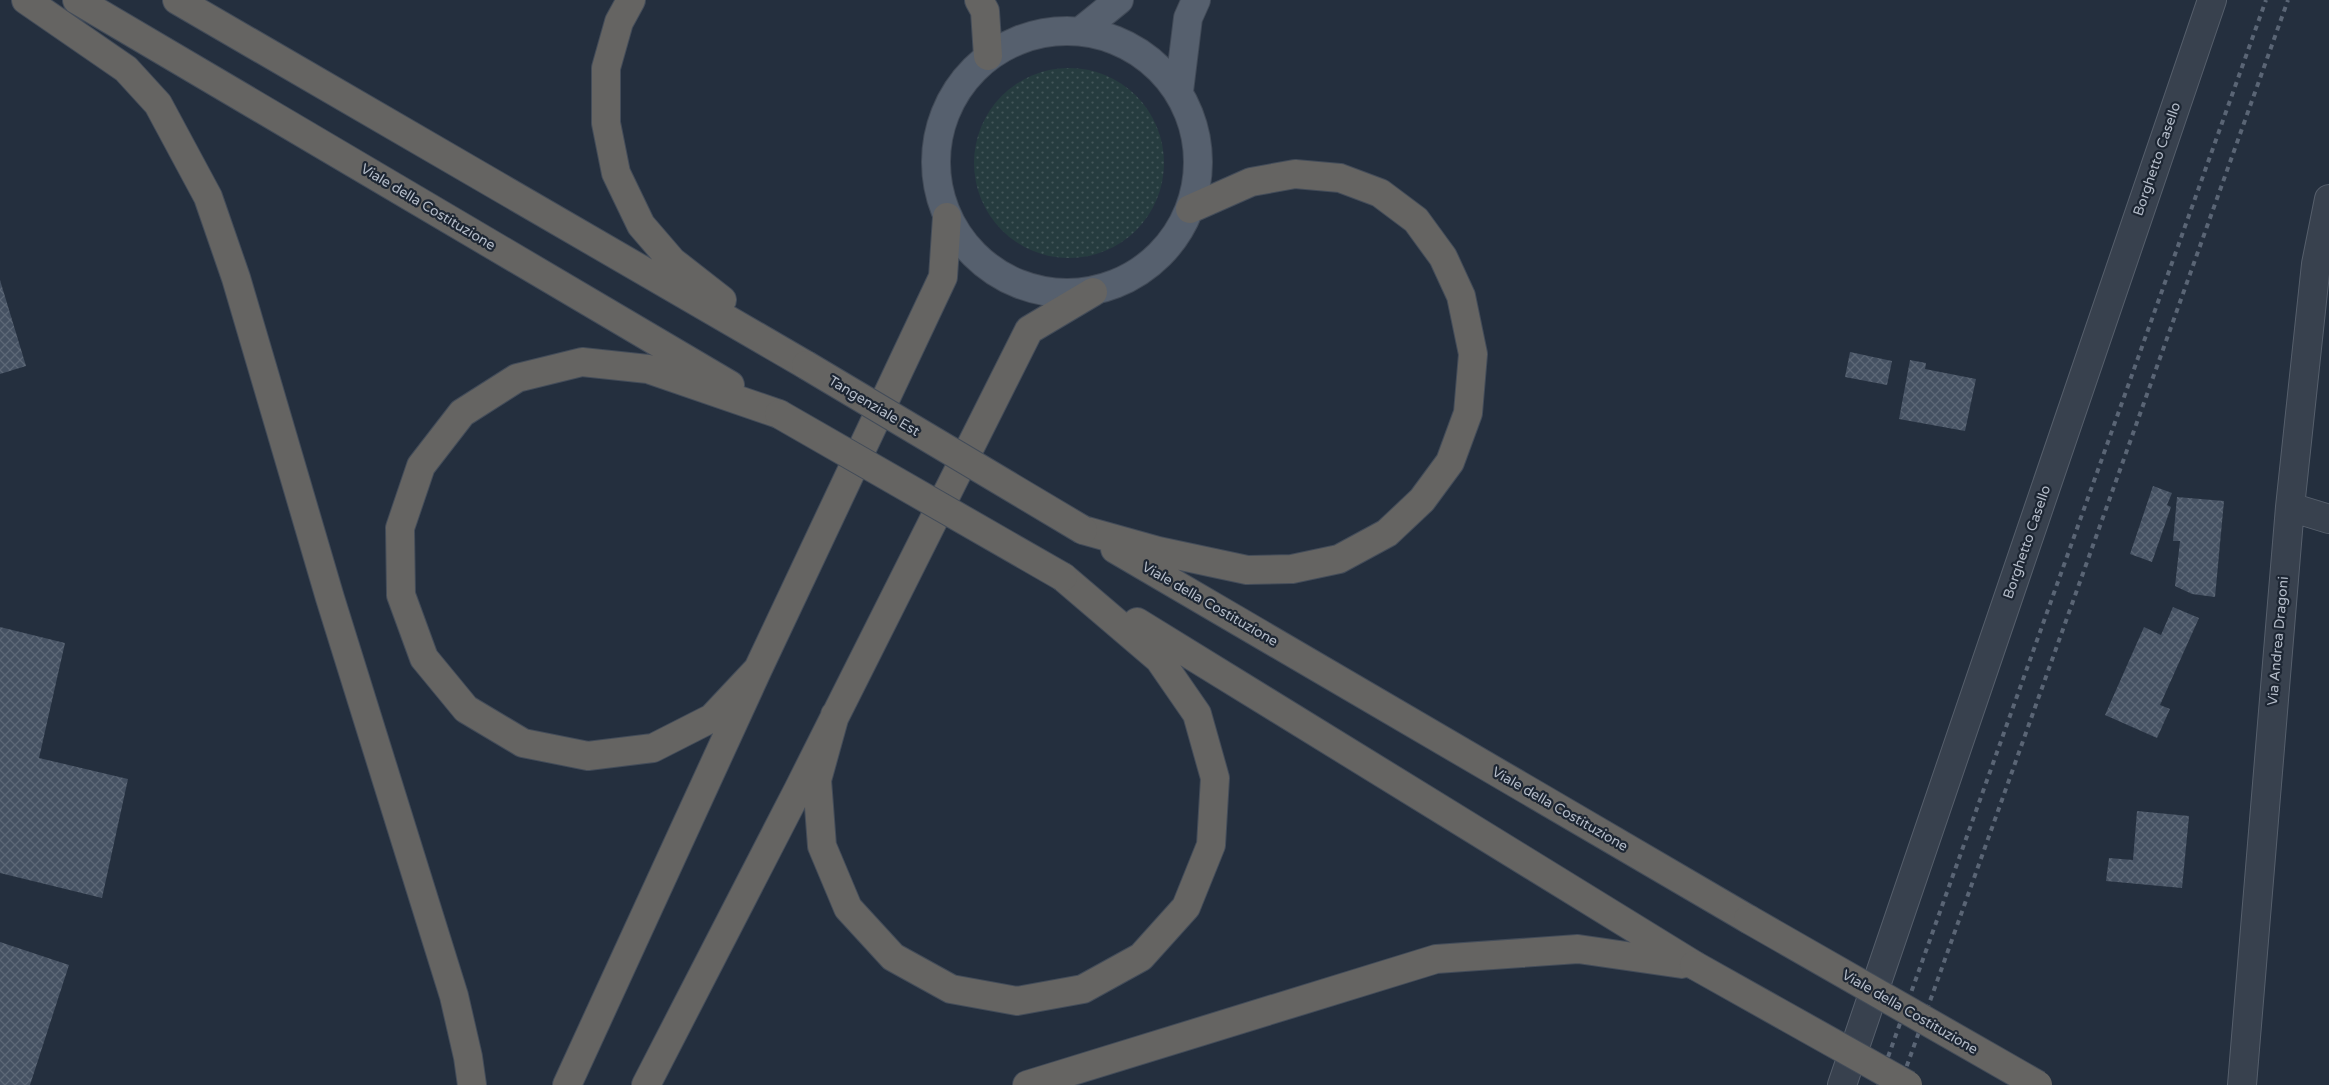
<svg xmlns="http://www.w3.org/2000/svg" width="2329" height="1085" font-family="'Varela Round',sans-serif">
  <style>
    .grass { fill: url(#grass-dots) }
    .building { fill: url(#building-cross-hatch) }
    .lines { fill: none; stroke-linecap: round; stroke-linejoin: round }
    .minor-casing { stroke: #565f6c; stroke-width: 30 }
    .primary-casing { stroke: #414a57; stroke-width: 30 }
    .trunk-casing { stroke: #434c59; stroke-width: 30 }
    .minor { stroke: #38414e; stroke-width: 28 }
    .primary { stroke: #56606e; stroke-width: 28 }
    .trunk { stroke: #656462; stroke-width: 28 }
    .rail { stroke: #5a6575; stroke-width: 4; stroke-dasharray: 5 5; stroke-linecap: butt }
    .trunk-bridge-casing { stroke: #434c59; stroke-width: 30; stroke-linecap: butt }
    .trunk-bridge { stroke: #656462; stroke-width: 28 }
    .labels { text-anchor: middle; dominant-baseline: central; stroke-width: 4.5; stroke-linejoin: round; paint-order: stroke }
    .street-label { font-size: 14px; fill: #b4bcc9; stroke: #1d2633 }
  </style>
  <defs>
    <pattern id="grass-dots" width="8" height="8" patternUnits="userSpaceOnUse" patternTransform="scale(1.25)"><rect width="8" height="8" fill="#263c3f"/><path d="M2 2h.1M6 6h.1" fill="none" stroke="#435659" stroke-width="1.8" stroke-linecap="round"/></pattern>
    <pattern id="building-cross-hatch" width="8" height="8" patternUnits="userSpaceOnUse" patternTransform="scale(1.25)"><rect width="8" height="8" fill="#455162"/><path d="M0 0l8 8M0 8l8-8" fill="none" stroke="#5d6877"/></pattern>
  </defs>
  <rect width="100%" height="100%" fill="#242f3e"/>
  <path class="grass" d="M974 163a95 95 0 1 1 190 0a95 95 0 1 1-190 0Z"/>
  <path class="building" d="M0,280L26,366L0,374Z
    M1850,352L1892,361L1887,385L1845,377Z
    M1910,360L1926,363L1925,369L1976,379L1965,431L1899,419Z
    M2153,486L2172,493L2167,505L2171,507L2152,562L2130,554Z
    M2177,497L2224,501L2215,597L2192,594L2175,586L2180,541H2173Z
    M2173,607L2199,618L2160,705L2170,709L2157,738L2105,715L2144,627L2161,635Z
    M0,627L65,643L39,758L128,779L102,898L0,873Z
    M2137,811L2189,816L2182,888L2106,881L2109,858L2133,860Z
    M0,942L69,965L30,1085H0Z"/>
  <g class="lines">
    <g class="minor-casing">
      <path id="minor" d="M2290,507L2329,519
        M1842,1085L2212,0
        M2242,1085L2290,507L2316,264L2329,199"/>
    </g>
    <g class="primary-casing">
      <path id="primary" d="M1082,30L1119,0
        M936 162a131 131 0 1 1 262 0a131 131 0 1 1-262 0Z
        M1179,91L1188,18L1196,0"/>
    </g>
    <g class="trunk-casing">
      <path id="trunk" d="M26,0L126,69L158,104L208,197L236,278L330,598L454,996L468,1057L472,1085
        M77,0L730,385
        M177,0L806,365
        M631,0L619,22L606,68V123L616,173L641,225L672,261L722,300
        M979,0L985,11L988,56
        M1083,530L1158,551L1247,570L1292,569L1339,559L1387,533L1422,500L1450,462L1468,413L1473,354L1461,296L1443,257L1416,220L1380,193L1340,178L1295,174L1251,182L1190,209
        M1115,549L1748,919
        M1137,622L1694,965
        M758,669L712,718L653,748L588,756L523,743L466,709L424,658L401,595L400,528L421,466L462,413L517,378L582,362L648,369L779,414
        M835,715L817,780L822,846L848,908L893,957L951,989L1017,1001L1083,989L1141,957L1186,907L1211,845L1215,778L1197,714L1159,659L1063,577
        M567,1085L758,669L943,277L947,217
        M646,1085L798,790L1029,330L1093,292
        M1027,1085L1436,959L1578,949L1682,964"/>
    </g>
    <use href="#minor" class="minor"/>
    <use href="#primary" class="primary"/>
    <use href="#trunk" class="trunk"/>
    <path class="rail" d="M1878,1085L2266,0
      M1900,1085L2288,0"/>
    <g class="trunk-bridge-casing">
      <path id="trunk-bridge" d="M806,365L1083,530
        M779,414L1063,577
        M1748,919L2038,1085
        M1694,965L1908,1085"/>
    </g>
    <use href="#trunk-bridge" class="trunk-bridge"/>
  </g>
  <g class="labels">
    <g class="street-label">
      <text transform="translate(2157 159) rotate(-71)">Borghetto Casello</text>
      <text transform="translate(428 207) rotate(31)">Viale della Costituzione</text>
      <text transform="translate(874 406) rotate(31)">Tangenziale Est</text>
      <text transform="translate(2027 542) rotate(-71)">Borghetto Casello</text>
      <text transform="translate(1210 604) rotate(30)">Viale della Costituzione</text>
      <text transform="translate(2278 641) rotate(-85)">Via Andrea Dragoni</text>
      <text transform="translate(1560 809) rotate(30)">Viale della Costituzione</text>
      <text transform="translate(1910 1012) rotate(30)">Viale della Costituzione</text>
    </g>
  </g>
</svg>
